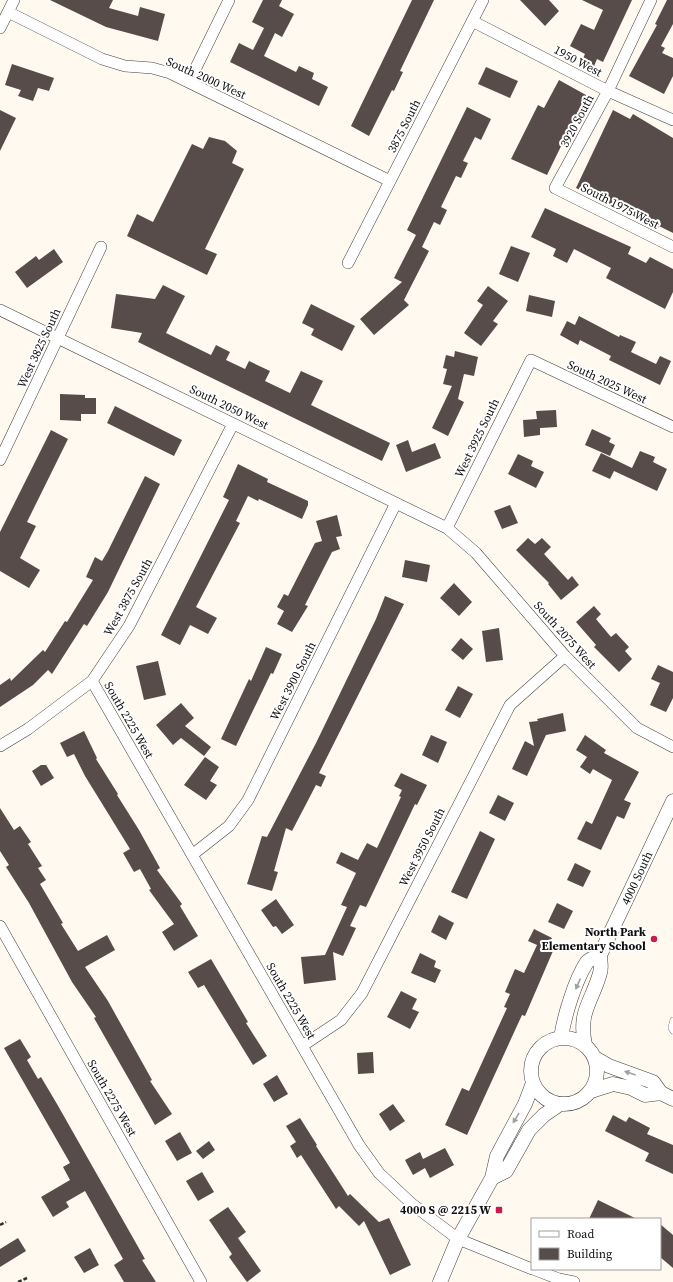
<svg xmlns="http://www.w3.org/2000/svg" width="673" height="1282" font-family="'Source Serif 4',serif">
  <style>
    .building { fill: #584c4a }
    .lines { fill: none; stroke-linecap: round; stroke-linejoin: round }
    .service-casing { stroke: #414141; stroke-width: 6 }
    .minor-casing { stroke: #414141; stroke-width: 12 }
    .tertiary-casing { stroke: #414141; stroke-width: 15 }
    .path { stroke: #303030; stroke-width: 2.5; stroke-dasharray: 4 2; stroke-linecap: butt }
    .service { stroke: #fff; stroke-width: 5.5 }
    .minor { stroke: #fff; stroke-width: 11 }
    .tertiary { stroke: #fff; stroke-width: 14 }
    .oneway { fill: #9f9f9f }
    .poi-dot { fill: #c71d49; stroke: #fff; stroke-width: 1.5 }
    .labels { text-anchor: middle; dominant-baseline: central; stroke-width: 4; stroke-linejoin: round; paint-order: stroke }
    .street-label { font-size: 12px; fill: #0e0e0e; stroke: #fff }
    .poi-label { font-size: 12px; font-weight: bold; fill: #0e0e0e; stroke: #fff; text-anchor: end }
  </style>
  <rect width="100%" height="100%" fill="#fff9f0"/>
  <path class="building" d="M50,0H113L109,8L138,16L140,7L165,14L158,41L106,27Z
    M263,0H282L279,6L294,14L282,37L275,33L264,56L296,72L299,66L314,73L312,79L328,87L319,106L230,62L239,43L253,50L264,28L252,22Z
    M412,0H434L400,71L403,72L394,91L392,90L369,136L351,126Z
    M520,0H549L559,11L545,26Z
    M582,0H632L603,62L597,59L592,71L580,65L585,54L570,46L581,24L594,30L603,10Z
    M667,0H673V24L661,46L665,48L662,53L673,58V76L664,94L629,76L657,25L655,24Z
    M12,64L54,78L49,91L38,88L33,101L18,96L21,90L5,85Z
    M486,67L518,81L510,98L478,84Z
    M559,80L586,95L547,175L511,159L538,105L544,108Z
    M467,107L491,119L481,140L475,137L463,161L468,163L461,178L456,176L441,207L447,210L440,225L434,222L422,247L429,251L404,300L409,305L374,335L360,319L402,282L394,278L416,235L407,230Z
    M0,110L16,118L0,151Z
    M613,110L630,119L633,114L673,138V233L659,226L658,228L576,188Z
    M209,137L225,141L237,151L232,163L244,169L205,249L217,254L207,275L127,236L137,214L153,222L192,144L203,149Z
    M545,208L631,247L628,254L646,263L650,257L673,269V292L665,309L606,278L611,268L574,249L567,263L553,256L556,249L531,237Z
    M511,246L530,253L518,282L499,274Z
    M54,249L63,262L27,288L15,272L36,256L39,260Z
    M163,285L185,296L166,333L211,355L216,345L230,352L226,360L245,369L249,361L270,371L265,381L290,393L301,371L323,381L311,405L390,443L382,461L138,342L142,333L111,328L116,294L155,299Z
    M488,286L508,301L493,321L498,324L481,346L464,333L483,305L477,301Z
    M529,295L555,301L552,317L526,311Z
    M311,304L355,326L342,351L311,335L314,329L302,323Z
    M579,316L619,337L620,335L636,342L631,352L656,364L660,356L671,361L660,385L609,360L611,356L580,340L578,345L560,335L567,321L575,325Z
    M455,351L478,357L474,376L464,374L458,399L464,402L448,436L432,428L452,386L443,384L447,369L443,368L446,355L454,357Z
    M60,394L85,395V398H96V414H81V421L60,420Z
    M115,406L182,440L174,456L107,423Z
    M556,410L557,427L540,428V435L524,437L523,420L537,419L536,411Z
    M592,429L611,438L609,442L615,445L610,456L585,445Z
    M51,430L68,439L27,522L36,526L20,558L40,570L29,588L0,571V532Z
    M408,440L412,452L435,443L441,458L406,472L396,445Z
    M640,451L655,457L653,462L667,469L657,491L614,471L610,479L592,471L601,453L632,468Z
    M518,454L533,461L531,466L544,472L536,488L508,474Z
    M238,464L268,479L267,482L308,501V505L302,519L259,499L258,501L248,496L236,521L240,523L196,607L217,618L208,634L190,625L180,645L161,635L229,500L223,497Z
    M145,476L160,484L108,592L87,626L84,624L52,674L48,670L33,685L0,707V685L10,678L11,681L43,650L45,652L65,621L67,622L93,580L86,577L95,557L102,561L108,551Z
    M510,505L518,523L502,529L494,511Z
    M337,515L342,536L336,537L340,549L332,552L305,605L308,606L292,632L277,624L284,611L277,607L284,594L288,596L315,543L322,541L316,521Z
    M528,538L535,544L542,538L551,547L544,554L568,580L572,576L579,585L561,600L548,584L549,583L516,550Z
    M405,560L430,565L427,582L402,577Z
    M454,583L472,602L459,616L440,598Z
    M385,596L404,604L319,773L326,776L321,787L316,785L292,831L286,828L274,871L278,872L272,891L247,884L262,836L267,837L316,743L376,619Z
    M594,606L601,614L596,619L611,637L616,633L629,647L625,651L632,659L619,672L594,647L596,645L576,622Z
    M499,628L503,660L486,662L482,631Z
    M461,638L473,649L463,660L451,650Z
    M266,647L282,654L273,674L271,673L236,746L221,739L249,679L251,681Z
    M158,661L166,695L144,700L136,666Z
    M658,665L673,672V698L666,712L650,705L660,683L651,679Z
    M458,686L473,694L460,718L445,710Z
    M181,703L194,718L185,726L211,747L204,756L181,738L173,745L156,725Z
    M563,713L566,731L546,735L527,776L512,769L525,741L534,746L529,722L538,721L537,719Z
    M84,731L97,758L96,759L118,794L117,795L139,830L160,868L157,870L182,904L180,906L198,936L174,951L162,932L174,924L149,890L151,889L140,869L134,872L123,853L130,849L85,776L74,754L67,757L60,743Z
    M431,735L447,742L438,763L422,755Z
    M585,735L606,750L604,753L639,772L624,800L631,803L624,819L617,816L601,850L577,839L586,821L592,824L612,780L593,769L590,774L580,767L587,757L576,750Z
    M205,757L219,767L210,781L217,785L206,800L184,785Z
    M41,765H46L54,778L41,786L32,771Z
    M401,773L427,785L417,805L415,804L366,907L360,905L350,926L356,928L343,956L333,952L336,980L304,984L301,957L325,955L347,907L341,905L356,873L336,863L341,852L358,860L367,843L377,848L401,797L399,796L402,790L394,786Z
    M498,795L514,803L505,821L489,813Z
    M0,808L14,830L20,826L31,842L28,844L42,866L38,868L46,880L40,884L63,923L61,924L78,951L107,935L115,950L85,967L108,1001L152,1080L150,1081L172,1114L155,1125L94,1018L96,1017L72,982L29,903L6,867L9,865L0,851Z
    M480,831L495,839L467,899L451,892Z
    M575,863L591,871L583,887L567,880Z
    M276,899L294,925L282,934L276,926L273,927L261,910Z
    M557,903L573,911L564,929L548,922Z
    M439,915L454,923L446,940L431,932Z
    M534,929L552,938L547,949L553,951L525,1016L522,1015L467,1135L445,1125L462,1088L469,1091L507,1008L504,1007L510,994L505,992L515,969L524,973L537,945L528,941Z
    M420,953L436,961L434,967L441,970L435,983L411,973Z
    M211,959L248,1022L246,1023L267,1056L253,1065L204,985L198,988L188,972Z
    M401,991L417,999L412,1009L419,1012L410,1029L387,1017Z
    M20,1039L31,1057L27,1060L38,1079L41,1077L57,1104L145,1259L142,1260L156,1282H124L114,1265L123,1259L85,1191L66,1202L69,1207L53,1217L41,1197L70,1180L63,1167L70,1163L4,1048Z
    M373,1052L374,1073L358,1074L357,1053Z
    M277,1075L288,1094L274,1102L263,1084Z
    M393,1104L405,1121L390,1131L379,1114Z
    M613,1115L626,1122L629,1117L650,1128L647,1134L673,1145V1174L645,1161L649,1153L605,1131Z
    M300,1118L317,1145L316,1146L348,1196L350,1194L379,1222L389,1218L411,1265L390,1275L364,1221L359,1226L339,1206L336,1209L301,1155L297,1158L290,1146L296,1142L286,1126Z
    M180,1132L192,1153L177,1161L165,1141Z
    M209,1141L215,1150L203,1159L196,1151Z
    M445,1148L454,1165L430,1178L425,1168L413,1175L405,1160L420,1152L423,1159Z
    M202,1172L214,1192L198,1201L186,1181Z
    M598,1200L637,1219H589Z
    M228,1207L246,1232L238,1238L240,1241L261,1271L247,1282L229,1257L232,1254L209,1220Z
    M660,1224L673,1235V1268L660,1257Z
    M18,1238L26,1251L0,1267V1249Z
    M90,1248L99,1265L84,1273L74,1257Z"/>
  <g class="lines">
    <g class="service-casing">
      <path id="service" d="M673,1020L671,1028L673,1031"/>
    </g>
    <g class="minor-casing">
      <path id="minor" d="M651,0L608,91L555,188L673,247
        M8,12L102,59L125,66L152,68L170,73L390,181
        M472,21L608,91L673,120
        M0,28L14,0
        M189,82L229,0
        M348,263L483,0
        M0,310L447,528L476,553L565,656L637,728L673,747
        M0,460L101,247
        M447,528L531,360L673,427
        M92,681L359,1145L379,1173L412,1204L458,1239L532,1269
        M0,746L28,729L92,681L129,626L233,424
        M192,855L229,826L248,800L396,503
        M0,926L201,1282
        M302,1046L341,1020L362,993L510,705L565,656
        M533,1269L559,1279L574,1282"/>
    </g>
    <g class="tertiary-casing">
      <path id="tertiary" d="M531 1071a33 33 0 1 1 66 0a33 33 0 1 1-66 0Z
        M561,1038C564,1017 575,980 587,962C590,959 596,957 600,955
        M585,1045C578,1011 592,1002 600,973C602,968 600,960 600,955L673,801
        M595,1058L609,1066L653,1082L661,1093L673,1099
        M591,1091L613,1084L631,1088L645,1095L661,1093
        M492,1178L506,1171L529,1130L544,1115L560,1104
        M440,1282L458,1239L492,1178L497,1156L525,1104L533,1083"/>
    </g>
    <path class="path" d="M0,1225L6,1222
      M18,1282L27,1278"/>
    <use href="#service" class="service"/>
    <use href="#minor" class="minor"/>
    <use href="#tertiary" class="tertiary"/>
  </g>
  <defs><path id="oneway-solid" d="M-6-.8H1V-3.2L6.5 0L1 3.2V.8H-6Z"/></defs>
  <g class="oneway">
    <use href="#oneway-solid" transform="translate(578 984) rotate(114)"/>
    <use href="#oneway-solid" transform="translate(630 1073) rotate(-161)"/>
    <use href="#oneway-solid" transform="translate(516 1118) rotate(121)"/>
  </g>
  <g class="poi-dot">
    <circle cx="654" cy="939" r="4"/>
    <rect x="495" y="1206" width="8" height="8" rx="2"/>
  </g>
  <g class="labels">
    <g class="street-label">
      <text transform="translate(578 61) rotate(28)">1950 West</text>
      <text transform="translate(206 78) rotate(24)">South 2000 West</text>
      <text transform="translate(577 121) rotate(-62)">3920 South</text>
      <text transform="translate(404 126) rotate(-63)">3875 South</text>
      <text transform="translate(620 206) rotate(27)">South 1975 West</text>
      <text transform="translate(39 348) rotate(-65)">West 3825 South</text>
      <text transform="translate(607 382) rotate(25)">South 2025 West</text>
      <text transform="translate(229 407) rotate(26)">South 2050 West</text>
      <text transform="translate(477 438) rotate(-64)">West 3925 South</text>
      <text transform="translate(128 597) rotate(-61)">West 3875 South</text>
      <text transform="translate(565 635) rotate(48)">South 2075 West</text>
      <text transform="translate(293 681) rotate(-63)">West 3900 South</text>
      <text transform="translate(129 720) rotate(60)">South 2225 West</text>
      <text transform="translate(422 847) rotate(-63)">West 3950 South</text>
      <text transform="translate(637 878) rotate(-65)">4000 South</text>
      <text transform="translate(291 1001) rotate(60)">South 2225 West</text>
      <text transform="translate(112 1098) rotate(60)">South 2275 West</text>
    </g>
    <g class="poi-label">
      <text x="646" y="932">North Park<tspan x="646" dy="14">Elementary School</tspan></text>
      <text x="491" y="1210">4000 S @ 2215 W</text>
    </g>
  </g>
  <rect x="531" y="1218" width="130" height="52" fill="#ffffff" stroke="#9f9f9f"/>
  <rect x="539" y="1231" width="20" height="6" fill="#ffffff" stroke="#9f9f9f"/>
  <text x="567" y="1238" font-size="12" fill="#0e0e0e">Road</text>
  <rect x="539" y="1248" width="20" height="12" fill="#584c4a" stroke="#9f9f9f"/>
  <text x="567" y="1258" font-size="12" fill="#0e0e0e">Building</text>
</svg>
